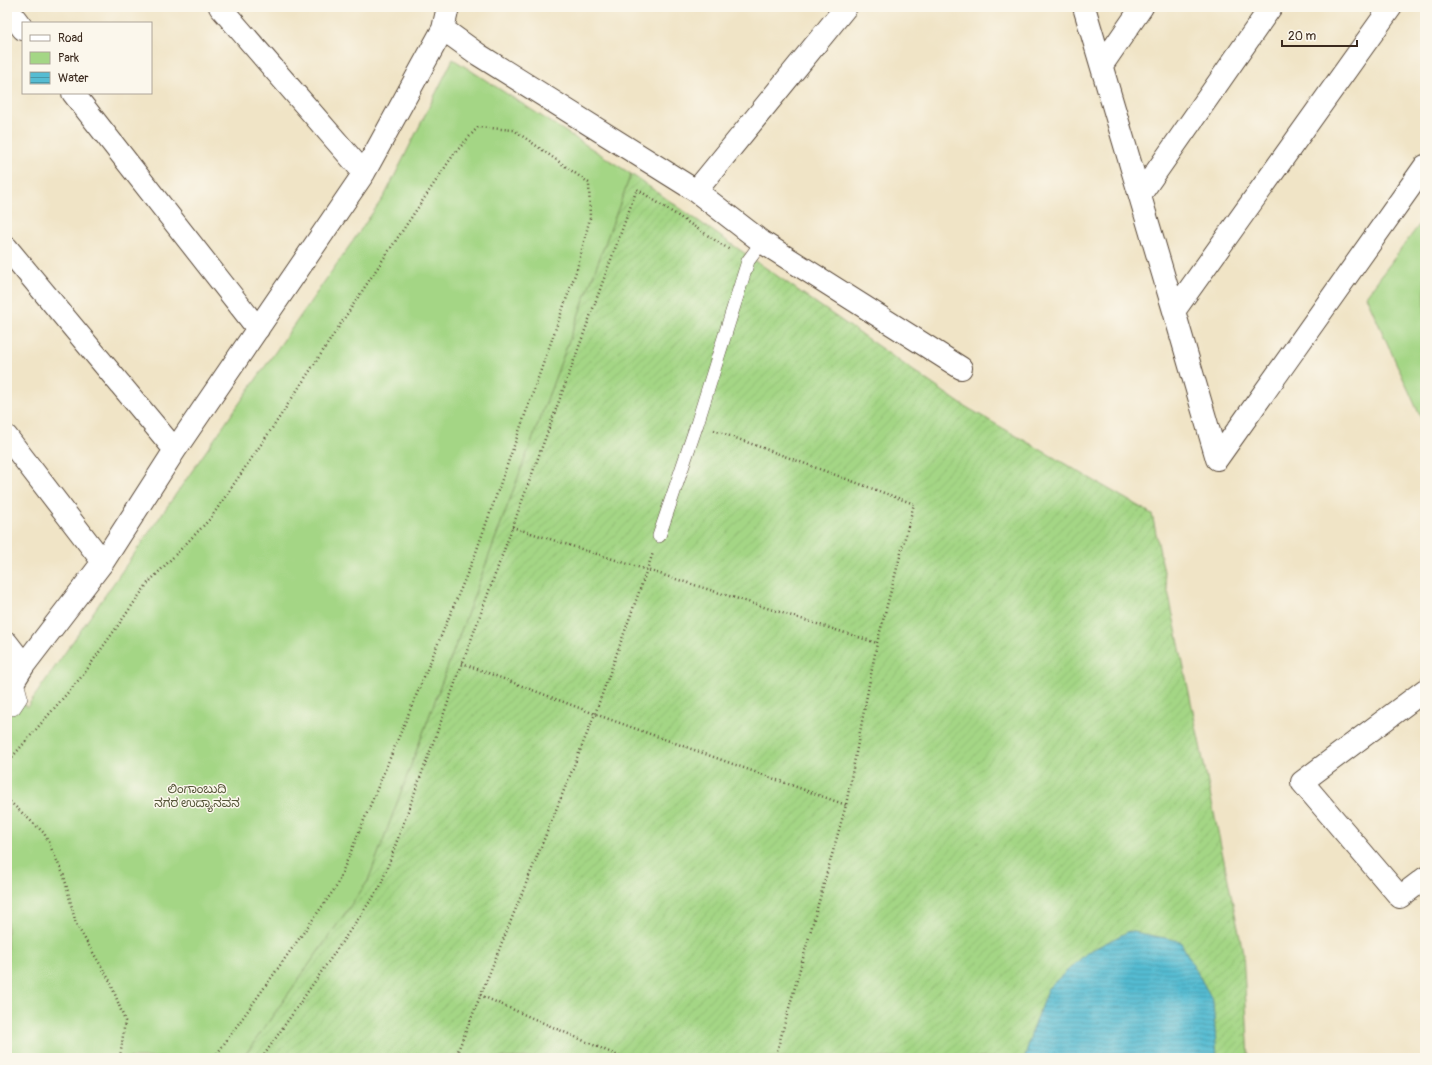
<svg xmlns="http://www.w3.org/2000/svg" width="1432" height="1065" font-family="Pangolin,'Noto Sans Kannada',sans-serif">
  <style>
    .park { fill: #a4d685; stroke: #708052 }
    .garden { fill: url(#garden-furrows); stroke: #708052 }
    .water { fill: url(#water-rules); stroke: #487378 }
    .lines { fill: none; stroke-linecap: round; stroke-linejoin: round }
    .service-casing { stroke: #564637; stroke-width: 14 }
    .pedestrian-casing { stroke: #564637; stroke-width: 20 }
    .minor-casing { stroke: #564637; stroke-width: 24 }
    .path { stroke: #564637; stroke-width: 2.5; stroke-dasharray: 1 3; stroke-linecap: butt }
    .service { stroke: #fff; stroke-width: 13 }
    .pedestrian { stroke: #fff; stroke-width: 19 }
    .minor { stroke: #fff; stroke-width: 22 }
    .labels { text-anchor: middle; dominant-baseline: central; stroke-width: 3; stroke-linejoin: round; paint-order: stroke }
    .park-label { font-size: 12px; fill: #555538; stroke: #fbf7ec }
  </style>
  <defs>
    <pattern id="garden-furrows" width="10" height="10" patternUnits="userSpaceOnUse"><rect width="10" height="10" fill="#a4d685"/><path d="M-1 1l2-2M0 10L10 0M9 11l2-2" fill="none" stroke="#8eb872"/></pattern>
    <pattern id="water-rules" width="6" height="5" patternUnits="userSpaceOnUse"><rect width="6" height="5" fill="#55bcd2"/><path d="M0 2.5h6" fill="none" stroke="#4899aa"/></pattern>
  </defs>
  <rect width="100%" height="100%" fill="#fbf7ec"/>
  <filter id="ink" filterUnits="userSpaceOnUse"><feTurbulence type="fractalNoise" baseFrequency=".025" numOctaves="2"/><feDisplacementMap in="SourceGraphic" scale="8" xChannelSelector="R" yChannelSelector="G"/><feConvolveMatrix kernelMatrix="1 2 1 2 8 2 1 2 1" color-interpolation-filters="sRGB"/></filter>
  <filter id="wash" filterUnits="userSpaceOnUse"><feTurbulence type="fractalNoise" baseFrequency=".012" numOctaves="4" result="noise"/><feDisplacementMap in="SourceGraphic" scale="16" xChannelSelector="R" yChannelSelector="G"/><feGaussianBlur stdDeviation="0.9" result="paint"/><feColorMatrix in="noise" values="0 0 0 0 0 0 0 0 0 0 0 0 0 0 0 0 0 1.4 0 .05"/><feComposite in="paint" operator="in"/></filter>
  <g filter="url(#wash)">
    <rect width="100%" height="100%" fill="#f0e4c6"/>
    <path class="park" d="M453,59L631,174L368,881L243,1058H7V695L17,699L27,707L385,195Z
      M1425,217V427L1366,296Z"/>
    <path class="garden" d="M631,174L961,404L1152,514L1243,952L1249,1058H243L368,881Z"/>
    <path class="water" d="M1129,931L1180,941L1213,1001L1217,1058H1025L1032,1030L1048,988L1088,952Z"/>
  </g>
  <g filter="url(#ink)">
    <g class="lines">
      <g class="service-casing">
        <path id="service" d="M659,536L697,424L748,261L762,242"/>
      </g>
      <g class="pedestrian-casing">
        <path id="pedestrian" d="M7,683L14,682L18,697L12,706H7"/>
      </g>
      <g class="minor-casing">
        <path id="minor" d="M220,7L364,173
          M1084,7L1174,311L1217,459
          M7,8L23,29
          M443,29L479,55L696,191L762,242L961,368
          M1102,65L1142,7
          M73,93L258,329
          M696,191L846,7
          M1140,195L1271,7
          M7,248L175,450
          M1174,311L1391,7
          M7,437L103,562
          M1217,459L1425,166
          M7,643L24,665
          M1425,690L1302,782L1400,897L1425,878
          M7,692L24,665L103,562L175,450L364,173L443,29L448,7"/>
      </g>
      <path class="path" d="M714,430L914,504L877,643L846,805L775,1058
        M512,527L877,643
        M462,663L595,714L846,805
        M7,763L83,675L148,583L210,519L277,421L378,267L454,154L478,127L514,130L589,183L590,218L577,269L475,555L336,887L214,1058
        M7,799L44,833L64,876L76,924L110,981L125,1021L120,1058
        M480,995L623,1058
        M262,1058L380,887L637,189L730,250
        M455,1058L595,714L653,553"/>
      <use href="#service" class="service"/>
      <use href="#pedestrian" class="pedestrian"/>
      <use href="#minor" class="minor"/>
    </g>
  </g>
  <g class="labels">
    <g class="park-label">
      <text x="197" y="789">ಲಿಂಗಾಂಬುದಿ<tspan x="197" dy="14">ನಗರ ಉದ್ಯಾನವನ</tspan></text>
    </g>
  </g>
  <rect width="1432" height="1065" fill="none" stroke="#fbf7ec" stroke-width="24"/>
  <rect x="22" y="22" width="130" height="72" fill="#fbf7ec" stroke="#aea59a"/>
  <rect x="30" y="35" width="20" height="6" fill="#ffffff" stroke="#aea59a"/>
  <text x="58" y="42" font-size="12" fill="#3b2a1e">Road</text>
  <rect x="30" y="52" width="20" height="12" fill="#a4d685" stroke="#aea59a"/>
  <text x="58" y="62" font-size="12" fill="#3b2a1e">Park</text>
  <rect x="30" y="72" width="20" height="12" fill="url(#water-rules)" stroke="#aea59a"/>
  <text x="58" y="82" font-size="12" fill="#3b2a1e">Water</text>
  <path d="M1282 40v6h75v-6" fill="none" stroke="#3b2a1e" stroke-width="2"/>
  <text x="1288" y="40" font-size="12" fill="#3b2a1e" stroke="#fbf7ec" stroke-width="3" paint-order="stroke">20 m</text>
</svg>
